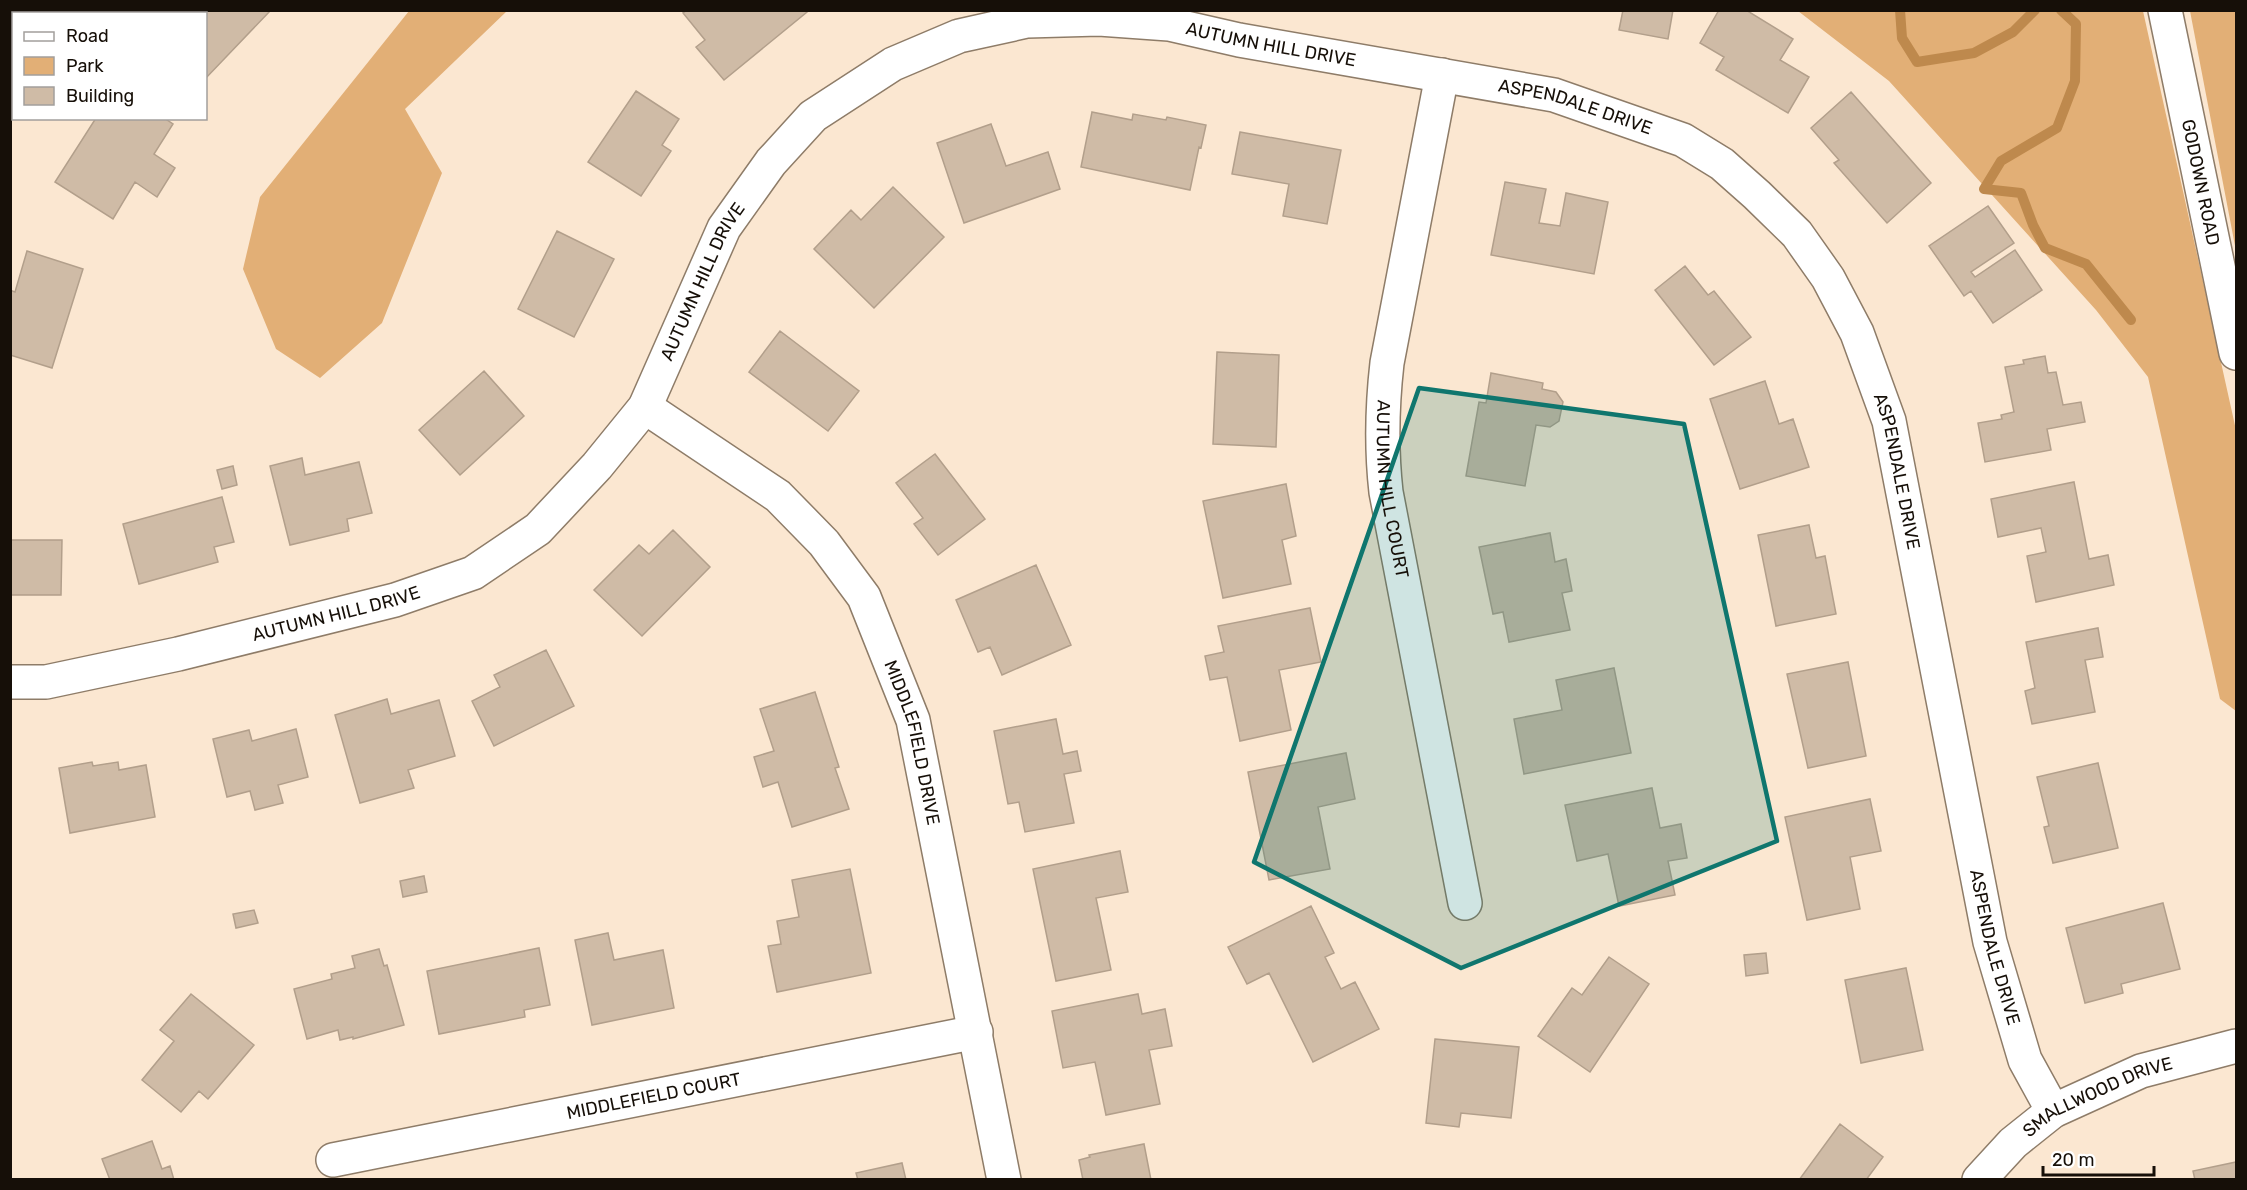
<svg xmlns="http://www.w3.org/2000/svg" width="2247" height="1190" font-family="Rubik,sans-serif">
  <style>
    .green { fill: #e2af76 }
    .lines { fill: none; stroke-linecap: round; stroke-linejoin: round }
    .stream { stroke: #be894d; stroke-width: 10 }
    .building { fill: #cfbba6; stroke: #b29f8b; stroke-width: 1.5 }
    .minor-casing { stroke: #8e7c68; stroke-width: 36 }
    .major-casing { stroke: #8e7c68; stroke-width: 36 }
    .minor { stroke: #fff; stroke-width: 33 }
    .major { stroke: #fff; stroke-width: 33 }
    .marked { fill: #0f766e; fill-opacity: 0.2; stroke: #0f766e; stroke-width: 4.5; stroke-linejoin: round }
    .labels { text-anchor: middle; dominant-baseline: central; stroke-width: 4.5; stroke-linejoin: round; paint-order: stroke }
    .street-label { font-size: 18px; fill: #160f08; stroke: #fff }
  </style>
  <rect width="100%" height="100%" fill="#fbe7d1"/>
  <path class="green" d="M409,11H507L405,109L442,173L382,323L320,378L276,349L243,269L260,197Z
    M1798,11H2143L2236,430V711L2220,699L2148,377L2096,310L1889,81Z
    M2190,11H2236V251Z"/>
  <g class="lines">
    <path class="stream" d="M1900,10L1902,38L1917,62L1974,53L2013,32L2035,10
      M2061,10L2076,24L2075,81L2057,128L2001,161L1984,189L2021,193L2033,225L2045,248L2086,264L2131,320"/>
  </g>
  <path class="building" d="M194,10H271L206,78V14H192Z
    M687,10H806L807,12L724,80L696,47L705,40L683,13Z
    M1623,10H1673L1668,39L1619,30Z
    M1719,10H1746L1793,39L1780,60L1809,77L1788,113L1716,70L1724,57L1700,43Z
    M636,91L679,119L662,145L671,151L641,196L588,162Z
    M1851,92L1931,183L1887,223L1834,163L1839,160L1811,128Z
    M1092,112L1132,120L1133,114L1166,120L1167,117L1206,125L1201,148L1199,147L1190,190L1081,167Z
    M96,118H164L173,124L154,154L175,168L157,197L135,182L113,219L55,182Z
    M991,124L1006,166L1048,152L1060,189L964,223L937,143Z
    M1240,132L1341,150L1327,224L1283,216L1289,184L1232,174Z
    M1505,182L1546,189L1539,223L1560,226L1566,193L1608,202L1594,274L1491,255Z
    M893,187L944,237L874,308L814,249L851,210L861,220Z
    M1988,206L2014,243L1971,272L1975,277L2015,250L2042,290L1993,323L1971,291L1964,296L1929,246Z
    M557,231L614,259L574,337L518,309Z
    M27,251L83,269L52,368L10,355V290L15,292Z
    M1685,266L1708,295L1714,291L1751,337L1714,365L1655,290Z
    M780,331L859,391L828,431L749,372Z
    M1217,352L1279,355L1276,447L1213,444Z
    M2045,356L2048,373L2056,372L2063,405L2081,402L2085,422L2047,429L2051,450L1985,462L1978,423L2002,419L2001,415L2014,412L2005,367L2024,364L2023,360Z
    M484,371L524,416L460,475L419,430Z
    M1491,373L1543,383L1542,389L1556,392L1563,402L1559,421L1550,427L1536,425L1525,486L1466,476L1479,402L1486,403Z
    M1765,381L1779,424L1793,419L1809,467L1740,489L1710,399Z
    M935,454L985,519L938,555L914,524L923,518L896,483Z
    M302,458L305,475L359,462L372,513L347,519L349,531L290,545L270,466Z
    M233,466L237,485L222,489L217,470Z
    M2074,482L2089,559L2108,555L2114,585L2036,602L2027,556L2046,552L2041,528L1998,537L1991,499Z
    M1286,484L1296,536L1282,540L1291,584L1223,598L1203,501Z
    M222,497L234,542L214,547L218,562L139,584L123,524Z
    M1809,525L1816,558L1825,556L1836,614L1776,626L1758,535Z
    M673,530L710,567L642,636L594,590L639,545L649,554Z
    M1550,533L1555,562L1566,559L1572,591L1562,593L1570,630L1509,642L1503,612L1493,614L1479,547Z
    M10,540H62L61,595H10Z
    M1036,565L1071,645L1002,675L990,647L978,652L956,600Z
    M1310,608L1321,662L1279,670L1291,730L1240,741L1227,677L1210,680L1205,656L1224,652L1218,626Z
    M2098,628L2103,657L2085,660L2095,712L2032,724L2025,691L2035,688L2026,642Z
    M546,650L574,706L494,746L472,701L500,687L494,675Z
    M1848,662L1866,756L1808,768L1787,674Z
    M1614,668L1631,753L1524,774L1514,719L1562,710L1556,680Z
    M815,692L839,767L835,768L849,809L792,827L778,782L763,787L754,757L774,751L760,709Z
    M387,699L391,714L439,700L455,756L408,770L414,788L360,803L335,715Z
    M1056,719L1063,754L1077,751L1081,771L1064,774L1074,823L1025,832L1019,802L1008,804L994,731Z
    M296,729L308,777L278,785L283,803L255,810L250,791L227,797L213,739L249,730L252,741Z
    M1346,753L1355,799L1318,807L1330,869L1269,880L1248,772Z
    M92,762L93,766L118,762L119,770L146,765L155,817L70,833L59,768Z
    M2098,763L2118,848L2053,863L2044,827L2049,826L2037,777Z
    M1652,788L1660,828L1681,824L1687,858L1668,861L1675,895L1619,906L1608,854L1577,861L1565,805Z
    M1870,799L1881,851L1850,857L1860,909L1807,920L1785,817Z
    M1120,851L1128,892L1096,898L1111,970L1056,981L1033,869Z
    M850,869L871,973L777,992L768,946L781,944L777,921L799,917L792,880Z
    M424,876L427,892L403,897L400,881Z
    M2163,903L2180,969L2121,984L2123,993L2085,1003L2066,928Z
    M1311,906L1334,953L1325,957L1341,989L1355,982L1379,1029L1313,1062L1269,973L1247,984L1228,947Z
    M254,910L258,923L236,928L233,914Z
    M608,933L614,960L663,950L674,1008L592,1025L575,940Z
    M539,948L550,1005L524,1010L525,1017L439,1034L427,971Z
    M379,949L384,966L387,965L404,1025L353,1039V1037L340,1040L338,1030L307,1039L294,989L332,979L331,974L355,968L352,956Z
    M1766,953L1768,973L1746,976L1744,955Z
    M1609,957L1649,984L1590,1072L1538,1036L1572,988L1582,995Z
    M1906,968L1923,1050L1861,1063L1845,980Z
    M191,994L254,1045L208,1099L199,1091L181,1112L142,1080L174,1041L160,1030Z
    M1138,994L1142,1014L1165,1009L1172,1046L1149,1050L1160,1104L1106,1115L1095,1062L1063,1068L1052,1011Z
    M1435,1039L1519,1047L1511,1118L1461,1113L1459,1127L1426,1123Z
    M1840,1124L1883,1157L1866,1180H1799Z
    M152,1141L162,1169L170,1166L174,1180H110L102,1159Z
    M1144,1144L1151,1180H1083L1079,1160L1090,1157L1089,1155Z
    M2236,1162V1180H2195L2193,1171Z
    M902,1163L906,1180H858L856,1173Z"/>
  <g class="lines">
    <g class="minor-casing">
      <g id="minor">
        <path d="M66,14L68,10"/>
        <path id="s1" d="M1442,75L1387,363C1382,407 1381,448 1386,492L1465,903"/>
        <path d="M10,95L14,89"/>
        <path id="s2" d="M645,407L778,496L824,543L864,597L913,720L1004,1180"/>
        <path id="s3" d="M10,682H46L178,654L395,600L473,573L538,529L597,466L645,407L724,228L771,162L813,116L893,64L959,36L1027,21L1099,19L1169,24L1239,40L1554,95L1683,140L1722,164L1757,195L1797,234L1828,278L1857,333L1889,421L1990,942L2025,1060L2053,1111"/>
        <path id="s4" d="M333,1160L976,1032"/>
        <path id="s5" d="M1979,1180L2013,1143L2053,1111L2141,1071L2236,1046"/>
      </g>
    </g>
    <g class="major-casing">
      <g id="major">
        <path id="s6" d="M2165,10L2236,353"/>
      </g>
    </g>
    <use href="#minor" class="minor"/>
    <use href="#major" class="major"/>
  </g>
  <path class="marked" d="M1419,388L1684,424L1777,841L1461,968L1254,862Z"/>
  <g class="labels">
    <g class="street-label">
      <text stroke="none"><textPath href="#s3" startOffset="1540">AUTUMN HILL DRIVE</textPath></text>
      <text stroke="none"><textPath href="#s3" startOffset="1851">ASPENDALE DRIVE</textPath></text>
      <text stroke="none"><textPath href="#s6" startOffset="176">GODOWN ROAD</textPath></text>
      <text stroke="none"><textPath href="#s3" startOffset="856">AUTUMN HILL DRIVE</textPath></text>
      <text stroke="none"><textPath href="#s3" startOffset="2373">ASPENDALE DRIVE</textPath></text>
      <text stroke="none"><textPath href="#s1" startOffset="420">AUTUMN HILL COURT</textPath></text>
      <text stroke="none"><textPath href="#s3" startOffset="334">AUTUMN HILL DRIVE</textPath></text>
      <text stroke="none"><textPath href="#s2" startOffset="447">MIDDLEFIELD DRIVE</textPath></text>
      <text stroke="none"><textPath href="#s3" startOffset="2859">ASPENDALE DRIVE</textPath></text>
      <text stroke="none"><textPath href="#s4" startOffset="327">MIDDLEFIELD COURT</textPath></text>
      <text stroke="none"><textPath href="#s5" startOffset="148">SMALLWOOD DRIVE</textPath></text>
    </g>
  </g>
  <rect width="2247" height="1190" fill="none" stroke="#160f08" stroke-width="24"/>
  <rect x="12" y="12" width="195" height="108" fill="#ffffff" stroke="#a29f9c" stroke-width="1.5"/>
  <rect x="24" y="32" width="30" height="9" fill="#ffffff" stroke="#a29f9c" stroke-width="1.5"/>
  <text x="66" y="42" font-size="18" fill="#160f08">Road</text>
  <rect x="24" y="57" width="30" height="18" fill="#e2af76" stroke="#a29f9c" stroke-width="1.5"/>
  <text x="66" y="72" font-size="18" fill="#160f08">Park</text>
  <rect x="24" y="87" width="30" height="18" fill="#cfbba6" stroke="#a29f9c" stroke-width="1.5"/>
  <text x="66" y="102" font-size="18" fill="#160f08">Building</text>
  <path d="M2043 1166v9h111v-9" fill="none" stroke="#160f08" stroke-width="3"/>
  <text x="2052" y="1166" font-size="18" fill="#160f08" stroke="#ffffff" stroke-width="4.5" paint-order="stroke">20 m</text>
</svg>
